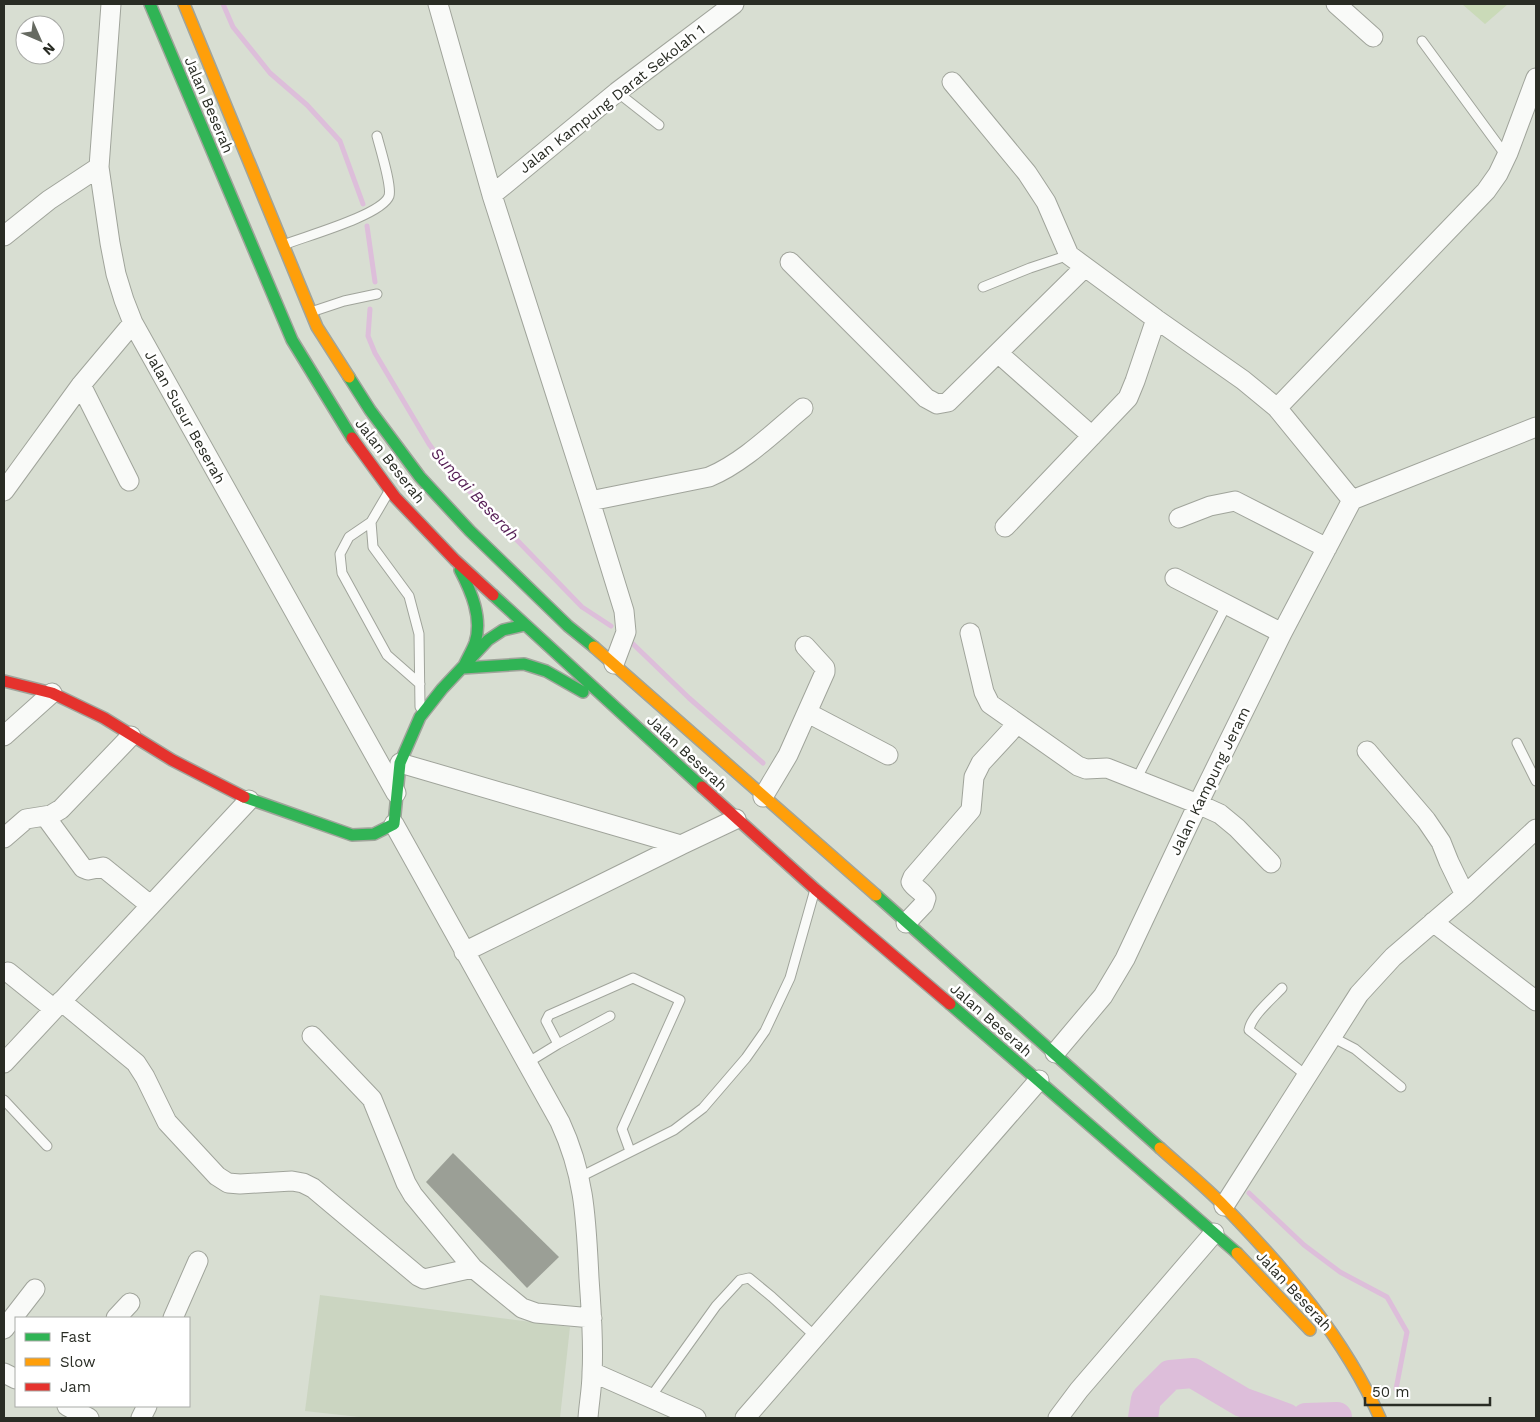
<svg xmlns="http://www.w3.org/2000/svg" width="1540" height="1422" font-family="'Work Sans',sans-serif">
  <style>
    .built { fill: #cbd5c1 }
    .green { fill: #cadab8 }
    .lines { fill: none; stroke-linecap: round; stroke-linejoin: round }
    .stream { stroke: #ddbeda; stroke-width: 5 }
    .river { stroke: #ddbeda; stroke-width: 30 }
    .building { fill: #9b9f96 }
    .lane-casing { stroke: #a0a49b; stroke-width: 11 }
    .street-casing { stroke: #a0a49b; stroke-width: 21 }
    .fast-casing { stroke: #a0a49b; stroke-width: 14 }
    .slow-casing { stroke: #a0a49b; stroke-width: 14 }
    .jam-casing { stroke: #a0a49b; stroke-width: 14 }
    .lane { stroke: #f9faf8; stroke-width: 9 }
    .street { stroke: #f9faf8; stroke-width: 19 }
    .fast { stroke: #30b455; stroke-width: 11 }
    .slow { stroke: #ff9f0a; stroke-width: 11 }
    .jam { stroke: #e5322d; stroke-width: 11 }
    .labels { text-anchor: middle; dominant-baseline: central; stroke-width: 5; stroke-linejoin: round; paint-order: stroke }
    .street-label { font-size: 15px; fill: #292c24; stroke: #fff }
    .water-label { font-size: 16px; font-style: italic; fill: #551e55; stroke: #fff }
  </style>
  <rect width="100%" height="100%" fill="#d8ded2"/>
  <path class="built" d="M320,1295L570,1327L560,1418H368L305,1411Z"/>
  <path class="green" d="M1462,4H1508L1485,24Z"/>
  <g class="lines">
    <path class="stream" d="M223,4L233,27L270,73L307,105L340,141L363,204
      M367,226L375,282
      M370,309L368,336L375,353L429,444L445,466L582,607L611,626
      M631,642L689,698L763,763
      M1249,1193L1304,1245L1340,1272L1387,1297L1407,1332L1396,1389"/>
    <path class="river" d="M1143,1418L1146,1399L1170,1375L1193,1373L1242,1402L1286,1418
      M1306,1418L1337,1417"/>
  </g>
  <path class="building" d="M453,1153L559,1257L527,1288L426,1182Z"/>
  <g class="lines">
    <g class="lane-casing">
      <path id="lane" d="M1422,41L1507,157
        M617,92L659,125
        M286,244C306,236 382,215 389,196C392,186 380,148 377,136
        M983,287L1030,268L1069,255
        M314,311L344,301L377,294
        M388,493L371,522L373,547L409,596L419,634L420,707
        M371,522L349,537L340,554L342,573L387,655L420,684
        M1517,743L1536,781
        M1136,780L1227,604
        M1282,988C1273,998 1251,1016 1249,1030L1307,1076
        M1332,1037L1355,1049L1401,1087
        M558,1044L610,1016
        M527,1063L558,1044L546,1021L549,1015L633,978L680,1000L622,1129L630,1151
        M4,1100L47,1146
        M580,1177L674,1130L703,1108L746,1058L765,1031L790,978L814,893
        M650,1398L716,1306L740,1280L749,1278L772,1297L816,1337"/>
    </g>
    <g class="street-casing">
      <path id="street" d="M111,4L99,167L110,243L116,274L124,300L133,323L396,793
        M438,4L492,195L590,501L624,611L626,632L614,664
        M1336,4L1373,37
        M952,82L1027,173L1046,202L1069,255L1156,319L1243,380L1277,408L1352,500
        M492,195L617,92L734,4
        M4,236L49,200L99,167
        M790,262L926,398L937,404L948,402L1085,267
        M998,353L1092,436
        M81,385L129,481
        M1277,408L1486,191L1498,174L1508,153L1536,78
        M4,491L81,385L133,323
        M1352,500L1536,427
        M590,501L709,477C743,463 774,432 803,408
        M1179,518L1210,506L1235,501L1327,548
        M1005,527L1128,398L1135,381L1156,319
        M1175,578L1282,633
        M970,633L984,692L990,704L1078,766L1086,769L1107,768L1198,804L1220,814L1237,828L1271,863
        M808,713L888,755
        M4,736L52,693
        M1367,751L1426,820L1441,842L1449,862L1465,895
        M400,763L681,845L736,819
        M763,797L788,755L825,672V668L805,646
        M45,816L83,868L88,870L103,867L150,905
        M394,824L560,1122C585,1176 586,1219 589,1278C591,1309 594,1341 592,1373C592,1388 589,1403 588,1418
        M4,838L26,819L51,815L61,809L131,736
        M1433,922L1536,1001
        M906,923L924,904L926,898C923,891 915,889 911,882L913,877L971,810L974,777L981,763L1017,724
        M464,952L681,845
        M8,972L54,1009
        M61,1001L136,1063L145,1077L167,1122L217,1176L228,1183L240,1184L292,1181L303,1183L313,1188L418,1276L424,1279L473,1268
        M312,1036L372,1099L406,1183L413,1195L473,1268L522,1308L536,1313L592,1318
        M1055,1053L1103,996L1125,959L1198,804L1282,633L1352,500
        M4,1063L249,800
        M1224,1206L1359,994L1393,957L1465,895L1536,829
        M116,1318L130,1303
        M173,1318L198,1261
        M4,1329L35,1289
        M592,1372L696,1418
        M4,1373L16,1379
        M67,1406L89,1418
        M141,1418L147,1406
        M745,1418L1039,1080
        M1058,1418L1079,1390L1214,1233"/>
    </g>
    <g class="fast-casing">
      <path id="fast" d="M150,4L292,340L352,438
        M349,377L370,410L420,477L470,531L568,626L594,647
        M460,570C471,591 483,618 475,643C472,651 467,659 463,668L524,664L546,671L583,692
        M493,595L702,787
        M244,797L352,835L374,834L394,824L400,763L420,717L442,689L488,640L503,630L525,625
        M876,895L1160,1148
        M950,1004L1237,1253"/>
    </g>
    <g class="slow-casing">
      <path id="slow" d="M184,4L317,327L349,377
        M594,647L876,895
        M1160,1148C1181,1167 1205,1186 1225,1207C1286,1270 1344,1337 1380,1418
        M1237,1253L1310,1330"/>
    </g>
    <g class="jam-casing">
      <path id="jam" d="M352,438L395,497L455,560L493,595
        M4,681L52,693L104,718L172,760L244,797
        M702,787L815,889L950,1004"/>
    </g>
    <use href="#lane" class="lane"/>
    <use href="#street" class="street"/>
    <use href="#fast" class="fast"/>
    <use href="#slow" class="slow"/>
    <use href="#jam" class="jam"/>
  </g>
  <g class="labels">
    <g class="street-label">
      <text transform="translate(612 99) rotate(-38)">Jalan Kampung Darat Sekolah 1</text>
      <text transform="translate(209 105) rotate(67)">Jalan Beserah</text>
      <text transform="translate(185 417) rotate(61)">Jalan Susur Beserah</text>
      <text transform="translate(390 461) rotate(52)">Jalan Beserah</text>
      <text transform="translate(687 753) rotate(43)">Jalan Beserah</text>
      <text transform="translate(1210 781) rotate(-64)">Jalan Kampung Jeram</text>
      <text transform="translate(991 1020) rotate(41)">Jalan Beserah</text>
      <text transform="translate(1294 1291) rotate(47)">Jalan Beserah</text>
    </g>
    <g class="water-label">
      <text transform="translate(475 494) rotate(47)">Sungai Beserah</text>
    </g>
  </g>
  <rect width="1540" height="1422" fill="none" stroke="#292c24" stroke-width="10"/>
  <rect x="15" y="1317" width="175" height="90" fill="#ffffff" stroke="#a9aba7"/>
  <rect x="25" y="1333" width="25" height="8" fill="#30b455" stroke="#a9aba7"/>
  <text x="60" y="1342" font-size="15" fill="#292c24">Fast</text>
  <rect x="25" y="1358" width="25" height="8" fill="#ff9f0a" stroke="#a9aba7"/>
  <text x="60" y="1367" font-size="15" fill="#292c24">Slow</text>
  <rect x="25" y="1383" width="25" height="8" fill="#e5322d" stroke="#a9aba7"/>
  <text x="60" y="1392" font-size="15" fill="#292c24">Jam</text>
  <g transform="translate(40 40) rotate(135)"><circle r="24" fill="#ffffff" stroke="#a9aba7"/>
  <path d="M0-4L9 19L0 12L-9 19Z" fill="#666a61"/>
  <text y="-8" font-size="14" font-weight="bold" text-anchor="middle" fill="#292c24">N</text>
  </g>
  <path d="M1365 1397v8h125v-8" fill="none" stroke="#292c24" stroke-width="2.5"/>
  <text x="1372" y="1397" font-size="15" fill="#292c24" stroke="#ffffff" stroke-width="4" paint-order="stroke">50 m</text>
</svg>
